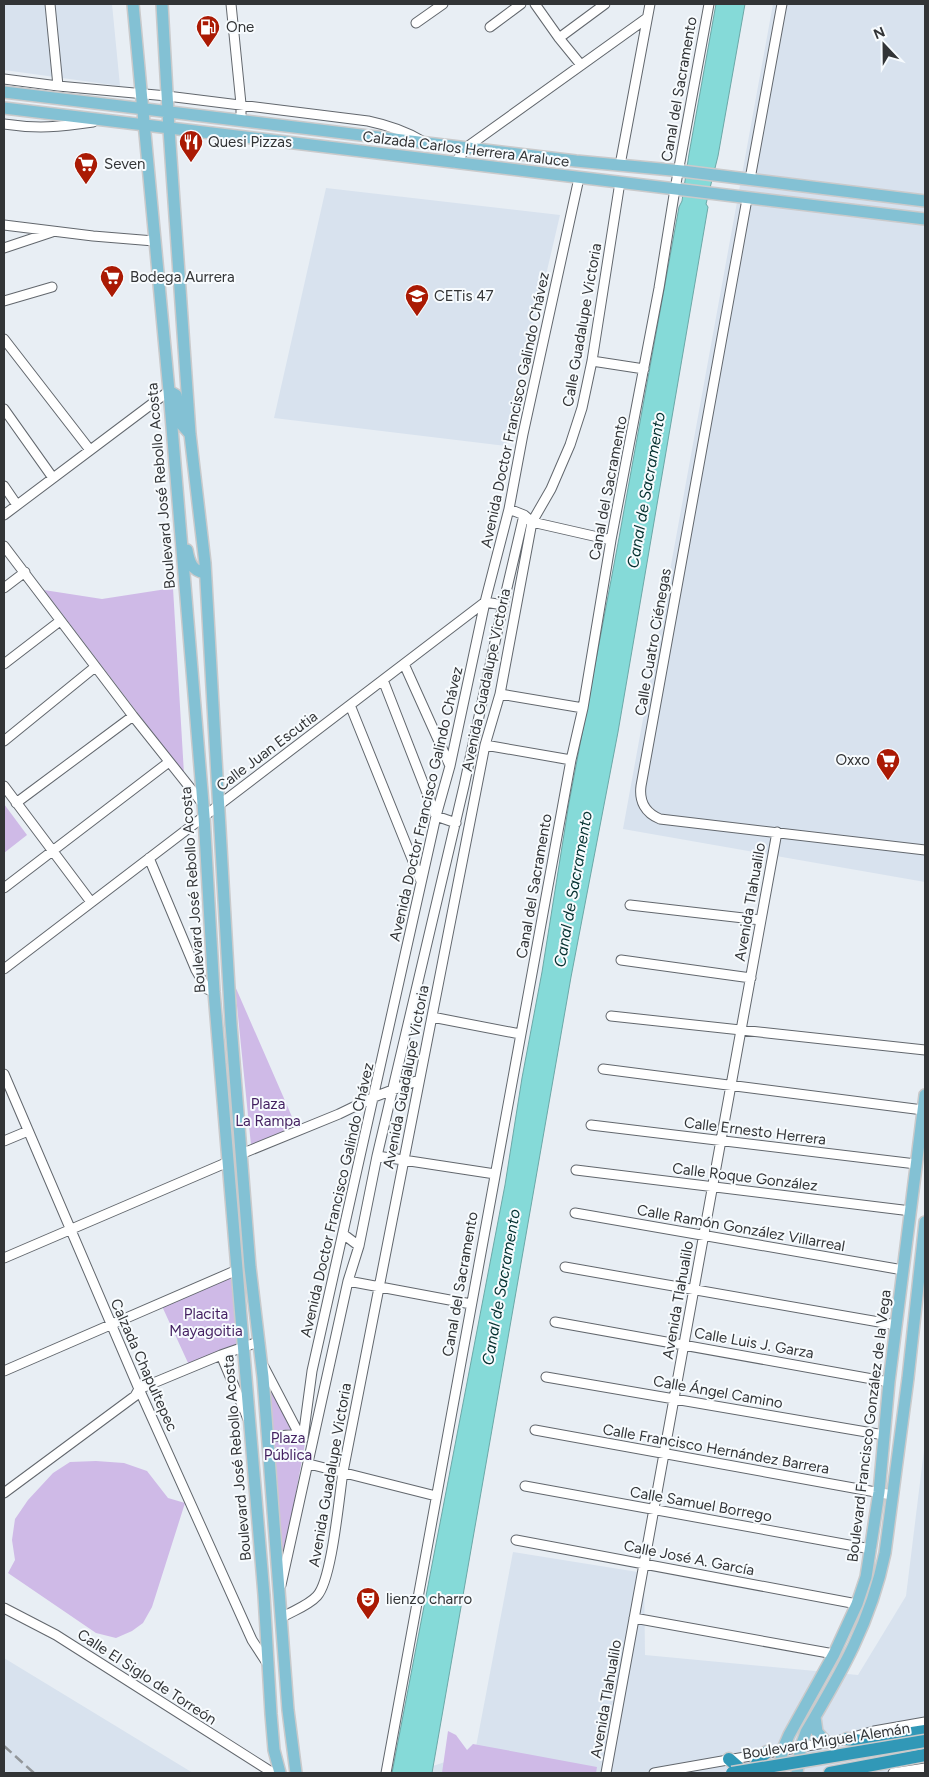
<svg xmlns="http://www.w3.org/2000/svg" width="929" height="1777" font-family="Figtree,sans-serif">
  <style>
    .built { fill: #d8e2ee }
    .green { fill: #cfbae7 }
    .water { fill: #85dad8; stroke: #6ca8a7 }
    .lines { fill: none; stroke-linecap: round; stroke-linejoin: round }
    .minor-casing { stroke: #62676d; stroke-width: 11 }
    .major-casing { stroke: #cacacb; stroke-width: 14 }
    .highway-casing { stroke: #cacacb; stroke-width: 15 }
    .minor { stroke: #fff; stroke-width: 9 }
    .major { stroke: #83c1d4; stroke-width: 11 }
    .highway { stroke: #3198b7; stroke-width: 12 }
    .rail { stroke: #92969a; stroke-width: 2.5; stroke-dasharray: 10 5; stroke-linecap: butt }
    .highway-bridge-casing { stroke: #cacacb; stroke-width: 15; stroke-linecap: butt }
    .highway-bridge { stroke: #3198b7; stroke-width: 12 }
    .labels { text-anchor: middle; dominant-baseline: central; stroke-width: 4; stroke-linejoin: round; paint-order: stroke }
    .poi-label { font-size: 15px; fill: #323436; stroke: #f7fbfe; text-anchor: start }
    .street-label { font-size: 15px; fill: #323436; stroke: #f7fbfe }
    .park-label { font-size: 15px; fill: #431f60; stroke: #f7fbfe }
    .water-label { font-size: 16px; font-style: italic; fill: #053130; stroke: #f7fbfe }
  </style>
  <rect width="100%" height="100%" fill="#e8eef4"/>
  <path class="built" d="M4,4H112L120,86L4,70Z
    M773,4H925V882L623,829Z
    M326,188L560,215L506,446L274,418Z
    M925,1442V1773H412L475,1752L513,1552L644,1573L645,1655L858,1675L906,1596Z
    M4,1658L193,1773H4Z"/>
  <path class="green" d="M173,588L184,774L44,590L102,599Z
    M4,804L27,835L4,853Z
    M235,986L296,1126L251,1145Z
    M236,1272L241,1344L189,1365L161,1304Z
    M267,1377L294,1431L305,1443L281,1576Z
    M96,1461L124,1463L147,1471L168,1498L185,1503L152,1607L143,1623L132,1631L116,1638L96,1633L8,1573L15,1560L12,1540L15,1519L28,1500L53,1473L70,1462Z
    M448,1731L456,1735L467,1750L473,1744L597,1767L596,1773H442Z"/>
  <path class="water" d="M716,4H745L718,156L706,204L708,207L618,732L571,977L432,1773H392L505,1185L522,1078L542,972L569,803L619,538L679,207L682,201L689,154Z"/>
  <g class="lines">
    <g class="minor-casing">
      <path id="minor" d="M50,4L58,86
        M231,4L241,104V120
        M535,4L559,38L581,65
        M416,23L443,4
        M490,27L521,4
        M559,38L605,4
        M4,79L58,86L167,96L368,121C387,125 405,131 422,141
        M4,124C37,129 60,127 93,122
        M455,163L467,147L647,18
        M620,165L650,4
        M750,179L782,4
        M747,199L641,786C639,801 645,813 660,819L925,850
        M4,225L93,236L154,241
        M4,248L52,232
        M4,301L52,287
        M4,339L90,450
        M592,361L644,369
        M4,409L53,478
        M4,486L17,505
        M509,509L524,515L532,522L611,540
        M4,515L169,391
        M4,546L133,716L203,804
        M4,588L25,572
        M4,664L60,621
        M404,664L450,766
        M383,680L436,816L456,823
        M500,694L583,708
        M350,705L421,881
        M4,741L95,667
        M485,745L571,760
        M4,786L91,902
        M16,803L133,716
        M149,858L196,970L207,989L214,992
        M4,888L169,762
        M630,905L761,920
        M621,960L751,978
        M4,969L485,602L503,605
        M611,1016L925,1050
        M432,1017L520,1034
        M603,1069L923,1110
        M4,1074L139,1389L252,1640L267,1663
        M591,1125L916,1164
        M4,1141L28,1131
        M241,1154L339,1114L374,1097L419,1080
        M377,1156L495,1174
        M576,1170L911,1211
        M575,1213L903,1270
        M343,1234L359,1246
        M4,1258L228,1162
        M565,1267L896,1325
        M348,1281L471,1304
        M555,1322L889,1382
        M221,1355L248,1419
        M264,1367L299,1434L303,1439
        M4,1371L237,1270
        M546,1377L884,1435
        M535,1430L892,1495
        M268,1437L299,1434
        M303,1438L312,1371L436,816L450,766L485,602L509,509L523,434L579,178
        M309,1464L436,1496
        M525,1486L871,1549
        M4,1493L135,1396L139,1389L221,1355L258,1342
        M516,1540L857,1604
        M281,1585L348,1281L359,1246L377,1156L464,786L503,605L524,515
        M4,1608L56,1635L273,1773
        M281,1618C292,1611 308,1606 317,1596C332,1580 339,1497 343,1472L485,745L500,694L532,522L551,489L570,445L582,408L592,361L620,182
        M634,1618L834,1654
        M386,1773L571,760L583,708L611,540L659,288L675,189L709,4
        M606,1773L777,832
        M654,1773L847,1739L874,1731L925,1722
        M893,1773L925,1768"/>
    </g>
    <g class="major-casing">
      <path id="major" d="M133,4L169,391L204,816L214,992L264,1595L271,1714L274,1750L280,1773
        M162,4L169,129L190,434L205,563L231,1024L250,1267L263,1377L288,1710L296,1773
        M4,92L576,161L682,171L925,201
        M4,108L925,219
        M169,391L176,395L182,425L189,433
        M187,550C189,562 192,571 205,573
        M815,1717L817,1732L826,1742
        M778,1773L783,1749L789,1735L834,1654L857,1604L866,1577L879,1492L889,1382L925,1095
        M797,1773L801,1746L806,1732C841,1673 871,1622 885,1553L908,1378L925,1222"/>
    </g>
    <g class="highway-casing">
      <path id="highway" d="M847,1739L861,1741L925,1731
        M729,1759L738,1767L739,1773
        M752,1773L760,1758L767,1752
        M830,1773L925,1755"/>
    </g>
    <use href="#minor" class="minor"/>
    <use href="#major" class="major"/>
    <use href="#highway" class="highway"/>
    <path class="rail" d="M4,1746L34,1773"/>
    <g class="highway-bridge-casing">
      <path id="highway-bridge" d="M732,1773L925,1741"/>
    </g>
    <use href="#highway-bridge" class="highway-bridge"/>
  </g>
  <defs>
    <g id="fuel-pin" transform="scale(1.25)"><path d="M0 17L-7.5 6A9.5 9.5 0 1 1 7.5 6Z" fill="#aa1a04" stroke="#f7fbfe"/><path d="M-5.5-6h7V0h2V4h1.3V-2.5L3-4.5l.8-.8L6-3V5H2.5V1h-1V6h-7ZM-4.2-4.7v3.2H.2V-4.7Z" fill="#fff"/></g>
    <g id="restaurant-pin" transform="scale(1.25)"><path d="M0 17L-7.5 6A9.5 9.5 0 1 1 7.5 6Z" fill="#aa1a04" stroke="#f7fbfe"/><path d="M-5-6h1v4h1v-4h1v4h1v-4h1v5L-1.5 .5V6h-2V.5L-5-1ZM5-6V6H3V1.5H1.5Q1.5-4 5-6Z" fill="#fff"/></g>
    <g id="supermarket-pin" transform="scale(1.25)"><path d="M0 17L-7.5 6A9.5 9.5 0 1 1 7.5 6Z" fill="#aa1a04" stroke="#f7fbfe"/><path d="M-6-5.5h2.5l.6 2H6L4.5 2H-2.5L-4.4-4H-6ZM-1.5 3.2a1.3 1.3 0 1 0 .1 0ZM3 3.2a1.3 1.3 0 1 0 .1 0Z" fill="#fff"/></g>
    <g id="school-pin" transform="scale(1.25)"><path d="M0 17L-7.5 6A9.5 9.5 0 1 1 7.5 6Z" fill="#aa1a04" stroke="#f7fbfe"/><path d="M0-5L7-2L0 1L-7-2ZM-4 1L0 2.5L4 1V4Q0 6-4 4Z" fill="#fff"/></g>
    <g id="theatre-pin" transform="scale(1.25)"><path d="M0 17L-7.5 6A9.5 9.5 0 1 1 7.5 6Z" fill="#aa1a04" stroke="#f7fbfe"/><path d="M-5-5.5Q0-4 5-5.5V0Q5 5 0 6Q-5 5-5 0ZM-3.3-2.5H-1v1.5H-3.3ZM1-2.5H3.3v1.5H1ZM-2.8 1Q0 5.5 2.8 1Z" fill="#fff"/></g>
  </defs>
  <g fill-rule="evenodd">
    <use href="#fuel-pin" x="208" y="27"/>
    <use href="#restaurant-pin" x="191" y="142"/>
    <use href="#supermarket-pin" x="86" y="164"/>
    <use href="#supermarket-pin" x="112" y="277"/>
    <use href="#school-pin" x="417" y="296"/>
    <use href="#supermarket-pin" x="888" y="760"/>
    <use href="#theatre-pin" x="368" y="1599"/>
  </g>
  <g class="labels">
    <g class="poi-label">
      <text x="226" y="27">One</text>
      <text x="208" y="142">Quesi Pizzas</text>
      <text x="104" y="164">Seven</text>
      <text x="130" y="277">Bodega Aurrera</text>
      <text x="434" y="296">CETis 47</text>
      <text x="870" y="760" text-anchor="end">Oxxo</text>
      <text x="386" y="1599">lienzo charro</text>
    </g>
    <g class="street-label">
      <text transform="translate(679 89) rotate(-80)">Canal del Sacramento</text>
      <text transform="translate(466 149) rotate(7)">Calzada Carlos Herrera Araluce</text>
      <text transform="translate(582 325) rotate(-80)">Calle Guadalupe Victoria</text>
      <text transform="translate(515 410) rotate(-78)">Avenida Doctor Francisco Galindo Chávez</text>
      <text transform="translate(161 486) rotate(-95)">Boulevard José Rebollo Acosta</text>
      <text transform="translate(608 488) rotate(-79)">Canal del Sacramento</text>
      <text transform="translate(653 642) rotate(-80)">Calle Cuatro Ciénegas</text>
      <text transform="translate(486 680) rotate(-78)">Avenida Guadalupe Victoria</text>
      <text transform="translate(267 751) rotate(-37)">Calle Juan Escutia</text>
      <text transform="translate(426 804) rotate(-77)">Avenida Doctor Francisco Galindo Chávez</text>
      <text transform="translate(534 886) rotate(-80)">Canal del Sacramento</text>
      <text transform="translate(193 890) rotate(-94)">Boulevard José Rebollo Acosta</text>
      <text transform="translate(750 902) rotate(-80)">Avenida Tlahualilo</text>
      <text transform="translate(406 1077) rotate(-79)">Avenida Guadalupe Victoria</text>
      <text transform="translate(755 1131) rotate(7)">Calle Ernesto Herrera</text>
      <text transform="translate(745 1177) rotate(7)">Calle Roque González</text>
      <text transform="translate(337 1200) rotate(-77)">Avenida Doctor Francisco Galindo Chávez</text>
      <text transform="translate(741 1228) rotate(10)">Calle Ramón González Villarreal</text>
      <text transform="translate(460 1284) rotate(-80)">Canal del Sacramento</text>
      <text transform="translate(678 1300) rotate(-80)">Avenida Tlahualilo</text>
      <text transform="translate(754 1343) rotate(10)">Calle Luis J. Garza</text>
      <text transform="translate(144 1365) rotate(66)">Calzada Chapultepec</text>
      <text transform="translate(718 1392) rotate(10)">Calle Ángel Camino</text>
      <text transform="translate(869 1426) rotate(-83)">Boulevard Francisco González de la Vega</text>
      <text transform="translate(716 1449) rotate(10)">Calle Francisco Hernández Barrera</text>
      <text transform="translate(237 1458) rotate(-95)">Boulevard José Rebollo Acosta</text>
      <text transform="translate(330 1475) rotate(-80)">Avenida Guadalupe Victoria</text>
      <text transform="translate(701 1504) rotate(10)">Calle Samuel Borrego</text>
      <text transform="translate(689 1558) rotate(11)">Calle José A. García</text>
      <text transform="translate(147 1677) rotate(33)">Calle El Siglo de Torreón</text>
      <text transform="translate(606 1699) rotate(-80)">Avenida Tlahualilo</text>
      <text transform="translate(826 1741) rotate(-9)">Boulevard Miguel Alemán</text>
    </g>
    <g class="park-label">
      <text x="268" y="1104">Plaza<tspan x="268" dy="17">La Rampa</tspan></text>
      <text x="206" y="1314">Placita<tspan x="206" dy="17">Mayagoitia</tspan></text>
      <text x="288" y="1438">Plaza<tspan x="288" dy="17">Pública</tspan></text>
    </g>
    <g class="water-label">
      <text transform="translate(646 490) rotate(-80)">Canal de Sacramento</text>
      <text transform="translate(573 889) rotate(-80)">Canal de Sacramento</text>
      <text transform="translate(501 1287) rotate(-80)">Canal de Sacramento</text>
    </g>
  </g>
  <rect width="929" height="1777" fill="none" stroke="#323436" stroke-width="10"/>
  <g transform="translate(884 45) rotate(338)" stroke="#f7fbfe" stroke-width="4" paint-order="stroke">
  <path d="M0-4L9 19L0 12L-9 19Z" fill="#323436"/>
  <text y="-8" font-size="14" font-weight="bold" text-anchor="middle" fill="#323436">N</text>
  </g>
</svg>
